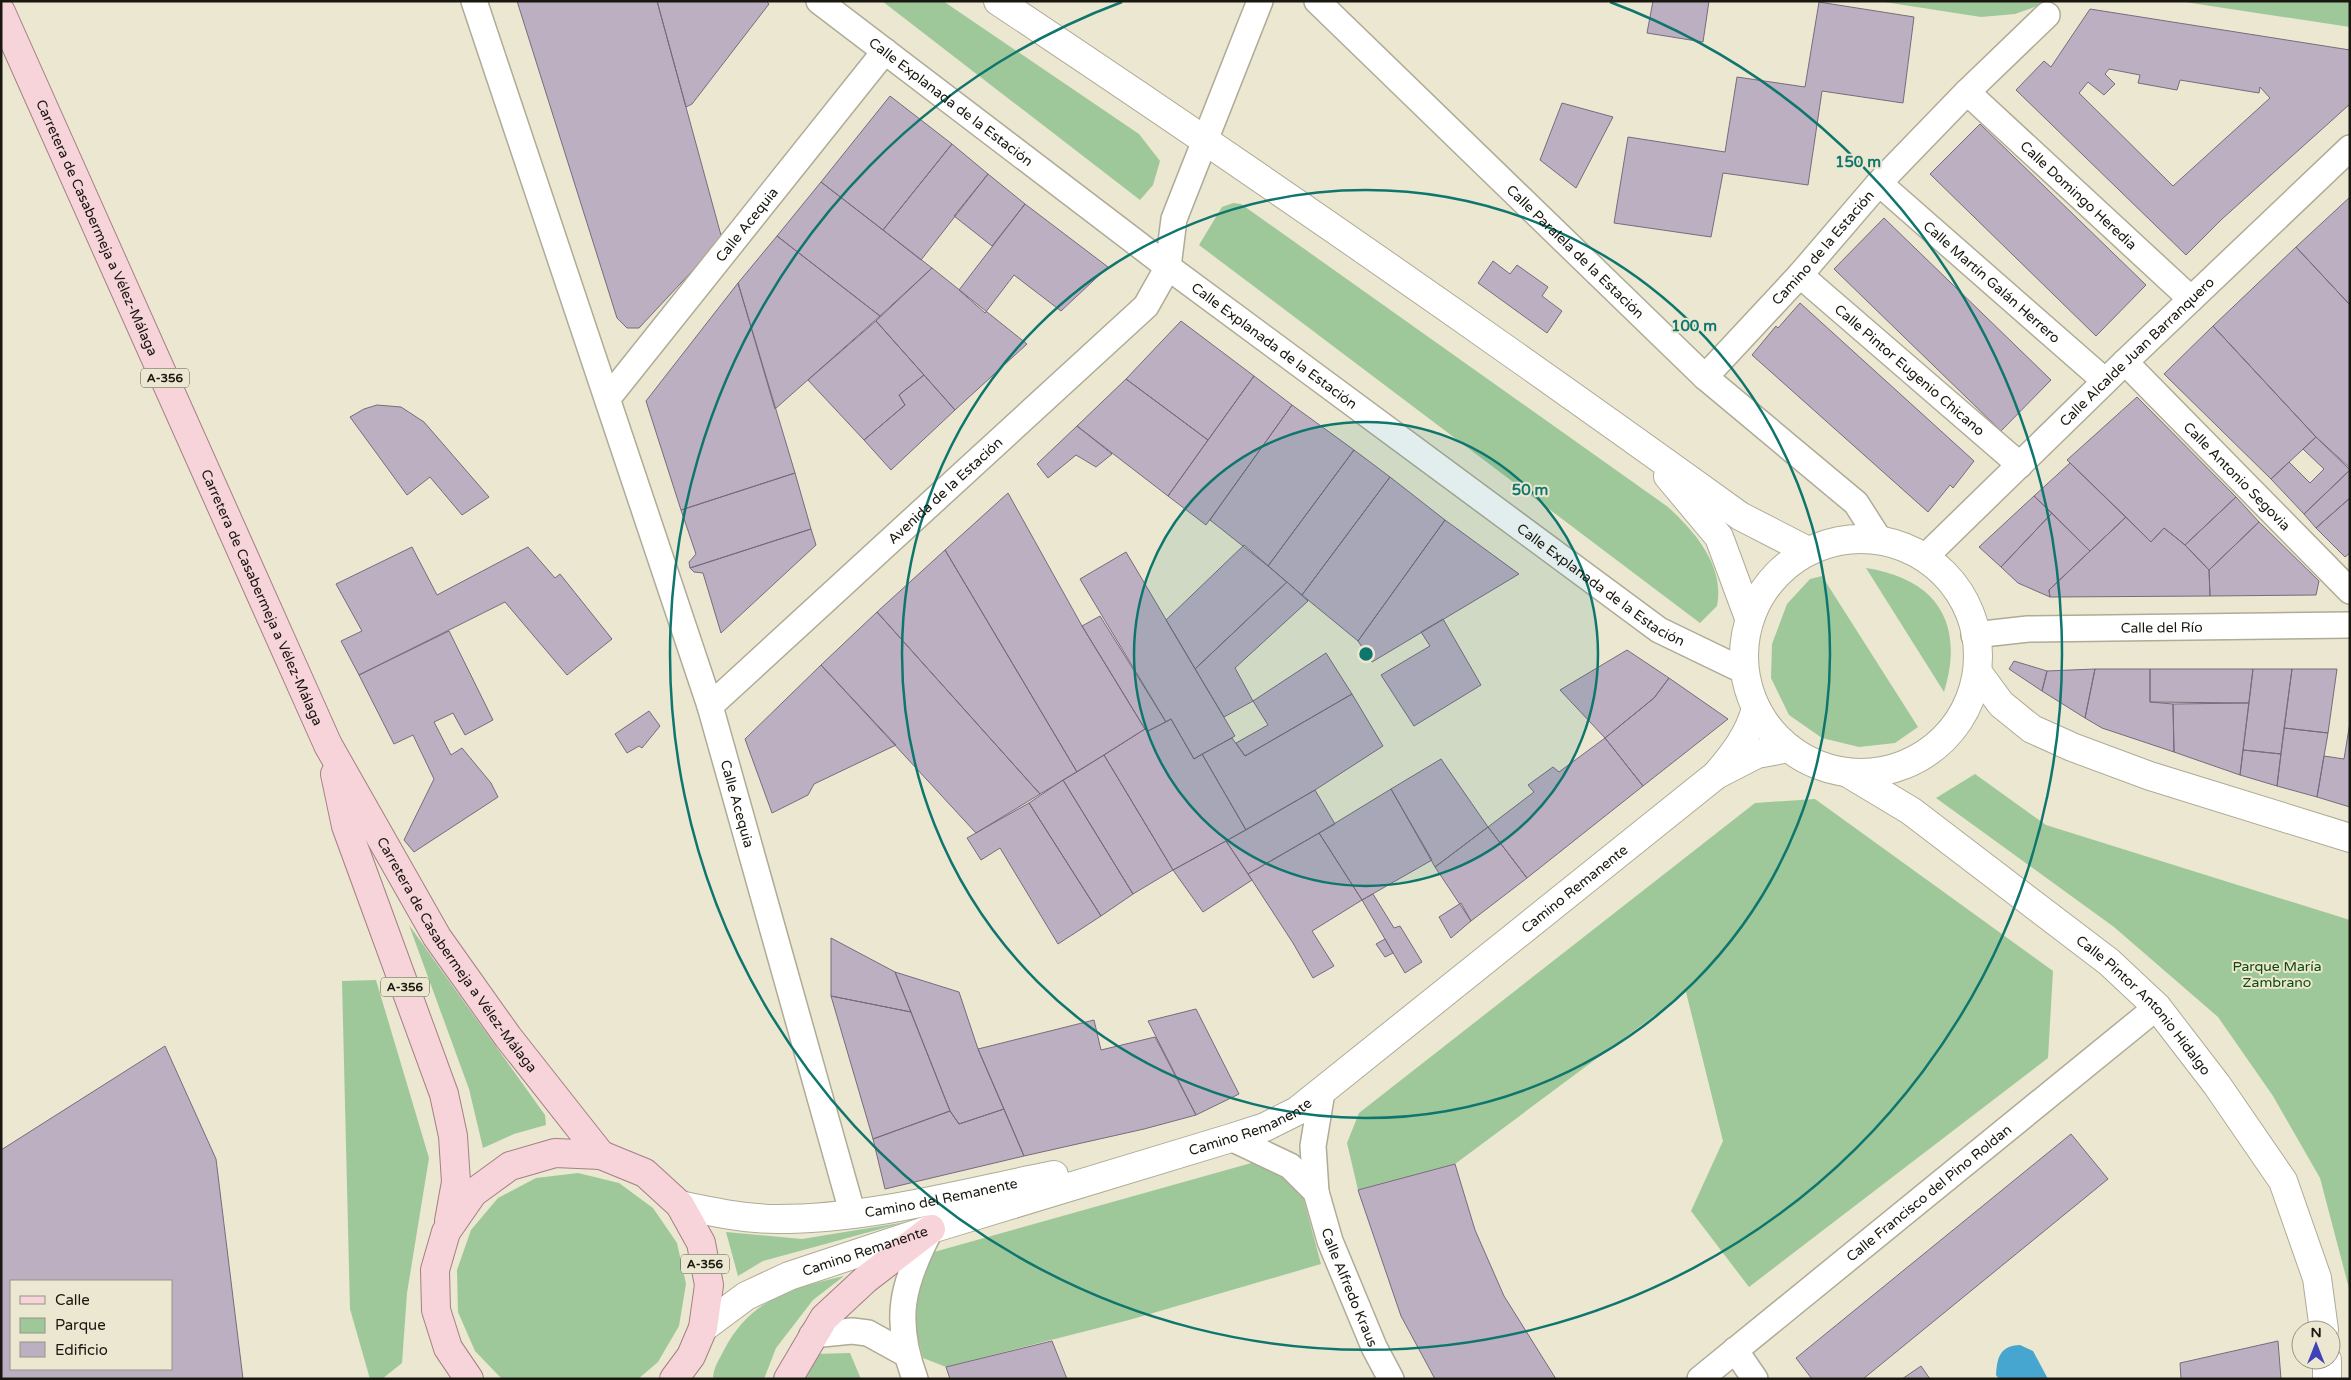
<svg xmlns="http://www.w3.org/2000/svg" width="2351" height="1380" font-family="'Varela Round',sans-serif">
  <style>
    .green { fill: #9ec89a }
    .water { fill: #46a6d0 }
    .building { fill: #bcafc2; stroke: #786b7d; fill-rule: evenodd }
    .lines { fill: none; stroke-linecap: round; stroke-linejoin: round }
    .minor-casing { stroke: #afab96; stroke-width: 28 }
    .tertiary-casing { stroke: #afab96; stroke-width: 30 }
    .primary-casing { stroke: #a57f83; stroke-width: 30 }
    .minor { stroke: #fff; stroke-width: 25 }
    .tertiary { stroke: #fff; stroke-width: 28 }
    .primary { stroke: #f6d4da; stroke-width: 28 }
    .ring { fill: none; stroke: #0f766e; stroke-width: 2.5 }
    .labels { text-anchor: middle; dominant-baseline: central; stroke-width: 4; stroke-linejoin: round; paint-order: stroke }
    .shield { fill: #ebe7d1; stroke: #585549; stroke-width: 1 }
    .shield-label { font-size: 12px; font-weight: bold; fill: #19170f }
    .street-label { font-size: 14px; fill: #19170f; stroke: #ebe7d1 }
    .park-label { font-size: 14px; fill: #0c4a0a; stroke: #ebe7d1 }
    .centre { fill: #0f766e; stroke: #ebe7d1; stroke-width: 2.5 }
    .ring-label { font-size: 15px; text-anchor: middle; font-weight: bold; fill: #0f766e; stroke: #ebe7d1; stroke-width: 4; stroke-linejoin: round; paint-order: stroke }
  </style>
  <rect width="100%" height="100%" fill="#ebe7d1"/>
  <path class="green" d="M882,1H943L1139,134L1160,161L1153,185L1140,200Z
    M1878,1H2052L2015,14L1981,17Z
    M2178,1H2350V27Z
    M1233,203L1241,204L1668,507C1695,532 1725,566 1717,606L1700,623L1199,245L1222,207Z
    M1866,568C1937,579 1965,623 1944,692Z
    M1822,576L1918,727L1895,743L1859,747L1822,738L1789,715L1771,678L1772,644L1787,604L1810,579Z
    M1975,774L2046,825L2350,920V1292L2320,1178L2273,1096L2218,1017L2114,927L1936,798Z
    M1815,799L2053,971L2048,1058L1749,1287L1691,1211L1723,1141L1686,992L1455,1164L1358,1190L1347,1143L1359,1113L1755,803Z
    M409,925L545,1115L546,1125L514,1134L483,1148L469,1089Z
    M376,980L429,1158L407,1293L402,1363L382,1379H370L350,1309L342,981Z
    M1255,1162L1280,1173L1300,1186L1321,1264L1129,1320L946,1367L923,1358L911,1312L912,1290L934,1252Z
    M578,1173L619,1183L653,1208L677,1243L686,1284L679,1326L658,1362L638,1379H502L475,1351L458,1312L457,1270L471,1230L498,1198L536,1178Z
    M906,1222L763,1261L738,1276L726,1232L802,1239Z
    M844,1276L813,1300L776,1348L764,1379H713C713,1368 719,1360 724,1350C750,1299 792,1288 844,1276Z
    M850,1353L861,1379H800L814,1354Z"/>
  <path class="water" d="M2020,1345L2033,1351L2048,1379H1999L1996,1375C1997,1357 2000,1346 2020,1345Z"/>
  <path class="building" d="M517,1H657L722,239L639,328H627L617,318Z
    M657,1H766L769,4L692,104L686,107Z
    M1653,1H1709L1703,42L1647,33Z
    M1819,2L1914,17L1903,103L1822,91L1808,185L1723,173L1711,237L1614,223L1628,137L1725,152L1737,77L1805,87Z
    M2090,9L2350,50V104L2222,219L2186,255L2016,90L2044,61L2051,67ZM2109,69L2140,75L2138,83L2177,90L2180,80L2259,93L2260,87L2270,98L2173,186L2079,93L2088,82L2104,95L2115,84L2105,74Z
    M890,96L952,144L883,230L821,182Z
    M1562,103L1613,117L1576,188L1540,160Z
    M1980,124L2146,285L2096,336L1930,174Z
    M952,144L988,174L921,260L883,230Z
    M988,174L1025,204L992,246L954,216Z
    M821,182L932,268L880,316L777,236Z
    M2350,197V305L2296,247Z
    M1025,204L1108,267L1061,311L1014,275L985,313L959,290Z
    M1884,218L2051,380L2001,431L1834,269Z
    M777,236L880,316L775,409L738,283Z
    M2296,247L2350,305V468L2316,437L2213,326Z
    M1493,261L1510,274L1517,265L1548,287L1542,296L1562,311L1547,333L1478,283Z
    M932,268L1027,344L955,410L876,321Z
    M738,283L795,473L681,510L646,401Z
    M1800,303L1974,461L1953,488L1950,485L1928,512L1752,355L1776,326L1778,328Z
    M876,321L924,375L899,395L905,405L864,440L808,380Z
    M1181,321L1254,376L1208,440L1126,379Z
    M2213,326L2316,437L2271,479L2164,374Z
    M924,375L955,410L891,470L864,440L905,405L899,395Z
    M1254,376L1292,405L1206,525L1168,496Z
    M1126,379L1208,440L1168,496L1077,426Z
    M2137,397L2236,497L2185,545L2164,528L2151,542L2067,460Z
    M377,405L401,407L424,422L489,497L462,515L430,477L407,495L350,417L364,409Z
    M1292,405L1354,450L1268,566L1210,520Z
    M1077,426L1112,454L1096,467L1076,455L1048,478L1037,464Z
    M2316,437L2350,470L2304,514L2271,479L2289,462L2310,483L2324,469L2303,449Z
    M1354,450L1390,477L1302,595L1268,566Z
    M2070,463L2126,517L2090,551L2034,496Z
    M2350,470V498L2316,528L2304,514Z
    M795,473L811,529L690,568L689,562L696,554L681,510Z
    M1390,477L1445,520L1358,641L1302,595Z
    M1008,493L1082,626L1145,729L1077,772L945,550Z
    M2034,496L2052,513L2001,567L1979,547Z
    M2236,497L2259,522L2209,570L2185,545Z
    M2350,498V553L2345,557L2316,528Z
    M2052,513L2090,551L2049,590L2050,597L2018,583L2001,567Z
    M2126,517L2151,542L2164,528L2185,545L2209,570L2210,596L2050,597L2049,590Z
    M1445,520L1519,574L1372,662L1358,641Z
    M2259,522L2319,581L2316,595L2210,596L2209,570Z
    M811,529L816,545L721,633L703,573L694,572L690,568Z
    M1244,545L1287,582L1195,669L1166,620Z
    M412,547L437,595L528,547L555,578L560,574L612,639L567,675L505,602L359,675L341,641L362,631L336,584Z
    M945,550L1077,772L1040,794L877,612Z
    M1126,552L1235,736L1194,759L1171,719L1166,722L1080,579Z
    M1287,582L1308,601L1235,668L1253,701L1224,717L1195,669Z
    M877,612L1040,794L976,833L821,665Z
    M1100,616L1166,722L1148,731L1145,729L1082,626Z
    M1443,619L1481,685L1414,726L1381,675L1430,646L1421,632Z
    M449,631L493,720L465,735L453,713L434,722L451,755L462,748L491,783L498,797L414,852L404,840L434,779L413,735L394,744L359,675Z
    M1627,650L1669,678L1654,698L1605,738L1560,690Z
    M1326,653L1352,694L1245,756L1236,743L1268,725L1253,701Z
    M2014,661L2047,671L2042,691L2009,669Z
    M821,665L896,745L814,784L808,795L772,813L745,739Z
    M2095,669L2085,718L2042,691L2047,671Z
    M2095,669H2150V702L2173,704L2174,752L2102,728L2085,718Z
    M2150,669H2253L2249,703L2150,702Z
    M2253,669H2292L2281,754L2243,750Z
    M2292,669H2337L2328,733L2284,728Z
    M1669,678L1728,719L1643,786L1605,738L1654,698Z
    M1352,694L1383,746L1315,790L1246,830L1202,754L1232,738L1245,756Z
    M2249,703L2240,775L2174,752L2173,704Z
    M649,711L660,726L642,748L639,746L627,753L615,734Z
    M1171,719L1194,759L1202,754L1246,830L1173,870L1104,755L1145,729L1148,731Z
    M2350,722V807L2317,797L2324,756L2344,759Z
    M2284,728L2328,733L2317,797L2277,786Z
    M1605,738L1643,786L1527,878L1488,827L1534,792L1528,785L1553,767L1559,772Z
    M2243,750L2281,754L2277,786L2240,775Z
    M1104,755L1173,870L1133,894L1063,780Z
    M1441,759L1488,827L1435,867L1391,789Z
    M1063,780L1133,894L1101,916L1029,803Z
    M1391,789L1432,860L1362,900L1319,833Z
    M1315,790L1335,824L1248,874L1226,841Z
    M1029,803L1101,916L1058,944L1000,848L981,860L967,838Z
    M1488,827L1527,878L1471,921L1435,867Z
    M1319,833L1362,900L1312,931L1334,966L1313,978L1293,943L1248,874Z
    M1226,841L1252,880L1203,912L1173,870Z
    M1373,894L1394,928L1400,926L1422,962L1405,973L1362,900Z
    M1461,903L1471,921L1451,938L1439,917Z
    M831,938L895,972L911,1012L831,996Z
    M1385,939L1393,953L1385,957L1376,944Z
    M895,972L959,992L978,1049L1004,1109L959,1124L950,1111Z
    M831,996L911,1012L950,1111L873,1139Z
    M1196,1009L1239,1094L1196,1115L1148,1021Z
    M1094,1020L1101,1050L1155,1037L1196,1115L1144,1129L1024,1156L978,1049Z
    M165,1046L216,1159L243,1379H1V1150ZM11,1281H171V1369H11Z
    M1004,1109L1024,1156L885,1189L873,1139L950,1111L959,1124Z
    M2071,1134L2108,1179L1863,1379H1812L1796,1358Z
    M1455,1164L1475,1230L1504,1296L1556,1379H1435L1401,1316L1358,1190Z
    M1052,1341L1067,1379H950L946,1367Z
    M2278,1341L2281,1379H2181L2180,1363Z
    M1921,1366L1930,1379H1902Z"/>
  <g class="lines">
    <g class="minor-casing">
      <g id="minor">
        <path id="s1" d="M474,1L710,706L853,1215"/>
        <path id="s2" d="M819,1L1168,267L1659,630L1744,671"/>
        <path id="s3" d="M1317,1L1705,377L1856,503L1879,539"/>
        <path id="s4" d="M1967,92L2191,299"/>
        <path id="s5" d="M1879,183L2105,381"/>
        <path id="s6" d="M1800,275L2020,465"/>
        <path id="s7" d="M2125,362L2350,591"/>
        <path id="s8" d="M1705,377L1800,275L1879,183L1967,92L2047,15"/>
        <path id="s9" d="M608,398L885,51"/>
        <path id="s10" d="M1925,557L2125,362L2350,148"/>
        <path id="s11" d="M1974,635L2028,629L2350,625"/>
        <path id="s12" d="M710,706L1146,306L1168,267L1174,219L1260,1"/>
        <path id="s13" d="M1322,1092L1313,1146L1316,1192L1330,1241L1374,1347L1391,1379"/>
        <path d="M1231,1138L1290,1166L1316,1192"/>
        <path d="M812,1335L852,1331L868,1333L906,1354"/>
        <path d="M1735,1350L1755,1379"/>
        <path d="M915,1379C893,1319 902,1284 931,1229"/>
        <path id="s14" d="M1700,1379L2157,1007"/>
      </g>
    </g>
    <g class="tertiary-casing">
      <g id="tertiary">
        <path d="M998,1C1249,168 1496,340 1740,516L1808,551"/>
        <path d="M1668,476L1719,537L1749,618"/>
        <circle cx="1861" cy="656" r="117"/>
        <path d="M1979,674L2001,704L2032,729L2072,747L2150,776L2350,838"/>
        <path d="M1756,708C1749,735 1734,754 1716,775L1757,754L1789,748"/>
        <path id="s15" d="M1846,772L1911,811L2109,962L2157,1007L2217,1085L2283,1181L2317,1278L2324,1330"/>
        <path id="s16" d="M680,1205C712,1212 745,1219 777,1219C871,1219 963,1193 1054,1175"/>
        <path id="s17" d="M703,1328L746,1296L789,1276L931,1229L1231,1138L1265,1127L1297,1111L1716,775"/>
        <path d="M2327,1360V1379"/>
      </g>
    </g>
    <g class="primary-casing">
      <g id="primary">
        <path id="s18" d="M1,12L328,745L437,937L508,1037L601,1155"/>
        <path d="M335,774L346,826L444,1094L453,1136L456,1182L449,1221"/>
        <path d="M469,1379L448,1348L436,1310L435,1270L446,1232L473,1193L510,1166L555,1153L601,1155L645,1173L680,1205L701,1243L709,1285L703,1328L691,1356L674,1379"/>
        <path d="M788,1379L824,1318L866,1279L931,1229"/>
      </g>
    </g>
    <use href="#minor" class="minor"/>
    <use href="#tertiary" class="tertiary"/>
    <use href="#primary" class="primary"/>
  </g>
  <circle cx="1366" cy="654" r="232" fill="#0f766e" fill-opacity=".12"/>
  <g class="ring">
    <circle cx="1366" cy="654" r="232"/>
    <circle cx="1366" cy="654" r="464"/>
    <path d="M1610 2A696 696 0 1 1 1122 2"/>
  </g>
  <g class="labels">
    <g class="shield">
      <rect x="141" y="368.5" width="48" height="19" rx="4"/>
      <rect x="381" y="977.5" width="48" height="19" rx="4"/>
      <rect x="681" y="1254.5" width="48" height="19" rx="4"/>
    </g>
    <g class="shield-label">
      <text x="165" y="378">A-356</text>
      <text x="405" y="987">A-356</text>
      <text x="705" y="1264">A-356</text>
    </g>
    <g class="street-label">
      <text stroke="none"><textPath href="#s2" startOffset="166">Calle Explanada de la Estación</textPath></text>
      <text stroke="none"><textPath href="#s4" startOffset="152">Calle Domingo Heredia</textPath></text>
      <text stroke="none"><textPath href="#s9" startOffset="222">Calle Acequia</textPath></text>
      <text stroke="none"><textPath href="#s18" startOffset="236">Carretera de Casabermeja a Vélez-Málaga</textPath></text>
      <text stroke="none"><textPath href="#s8" startOffset="175">Camino de la Estación</textPath></text>
      <text stroke="none"><textPath href="#s3" startOffset="360">Calle Paralela de la Estación</textPath></text>
      <text stroke="none"><textPath href="#s5" startOffset="150">Calle Martín Galán Herrero</textPath></text>
      <text stroke="none"><textPath href="#s2" startOffset="571">Calle Explanada de la Estación</textPath></text>
      <text stroke="none"><textPath href="#s10" startOffset="295">Calle Alcalde Juan Barranquero</textPath></text>
      <text stroke="none"><textPath href="#s6" startOffset="145">Calle Pintor Eugenio Chicano</textPath></text>
      <text stroke="none"><textPath href="#s7" startOffset="160">Calle Antonio Segovia</textPath></text>
      <text stroke="none"><textPath href="#s12" startOffset="319">Avenida de la Estación</textPath></text>
      <text stroke="none"><textPath href="#s2" startOffset="976">Calle Explanada de la Estación</textPath></text>
      <text stroke="none"><textPath href="#s18" startOffset="641">Carretera de Casabermeja a Vélez-Málaga</textPath></text>
      <text stroke="none"><textPath href="#s11" startOffset="188">Calle del Río</textPath></text>
      <text stroke="none"><textPath href="#s1" startOffset="845">Calle Acequia</textPath></text>
      <text stroke="none"><textPath href="#s17" startOffset="991">Camino Remanente</textPath></text>
      <text stroke="none"><textPath href="#s18" startOffset="1049">Carretera de Casabermeja a Vélez-Málaga</textPath></text>
      <text stroke="none"><textPath href="#s15" startOffset="380">Calle Pintor Antonio Hidalgo</textPath></text>
      <text stroke="none"><textPath href="#s17" startOffset="586">Camino Remanente</textPath></text>
      <text stroke="none"><textPath href="#s14" startOffset="295">Calle Francisco del Pino Roldan</textPath></text>
      <text stroke="none"><textPath href="#s16" startOffset="264">Camino del Remanente</textPath></text>
      <text stroke="none"><textPath href="#s17" startOffset="181">Camino Remanente</textPath></text>
      <text stroke="none"><textPath href="#s13" startOffset="202">Calle Alfredo Kraus</textPath></text>
    </g>
    <g class="park-label">
      <text x="2277" y="966">Parque María<tspan x="2277" dy="16">Zambrano</tspan></text>
    </g>
  </g>
  <circle cx="1366" cy="654" r="8" class="centre"/>
  <g class="ring-label">
    <text x="1858" y="167">150 m</text>
    <text x="1694" y="331">100 m</text>
    <text x="1530" y="495">50 m</text>
  </g>
  <rect width="2351" height="1380" fill="none" stroke="#19170f" stroke-width="5"/>
  <rect x="10" y="1280" width="162" height="90" fill="#ebe7d1" stroke="#979483"/>
  <rect x="20" y="1296" width="25" height="8" fill="#f6d4da" stroke="#979483"/>
  <text x="55" y="1305" font-size="15" fill="#19170f">Calle</text>
  <rect x="20" y="1318" width="25" height="15" fill="#9ec89a" stroke="#979483"/>
  <text x="55" y="1330" font-size="15" fill="#19170f">Parque</text>
  <rect x="20" y="1342" width="25" height="15" fill="#bcafc2" stroke="#979483"/>
  <text x="55" y="1355" font-size="15" fill="#19170f">Edificio</text>
  <g transform="translate(2316 1345)"><circle r="24" fill="#ebe7d1" stroke="#979483"/>
  <path d="M0-4L9 19L0 12L-9 19Z" fill="#4043b8"/>
  <text y="-8" font-size="14" font-weight="bold" text-anchor="middle" fill="#19170f">N</text>
  </g>
</svg>
